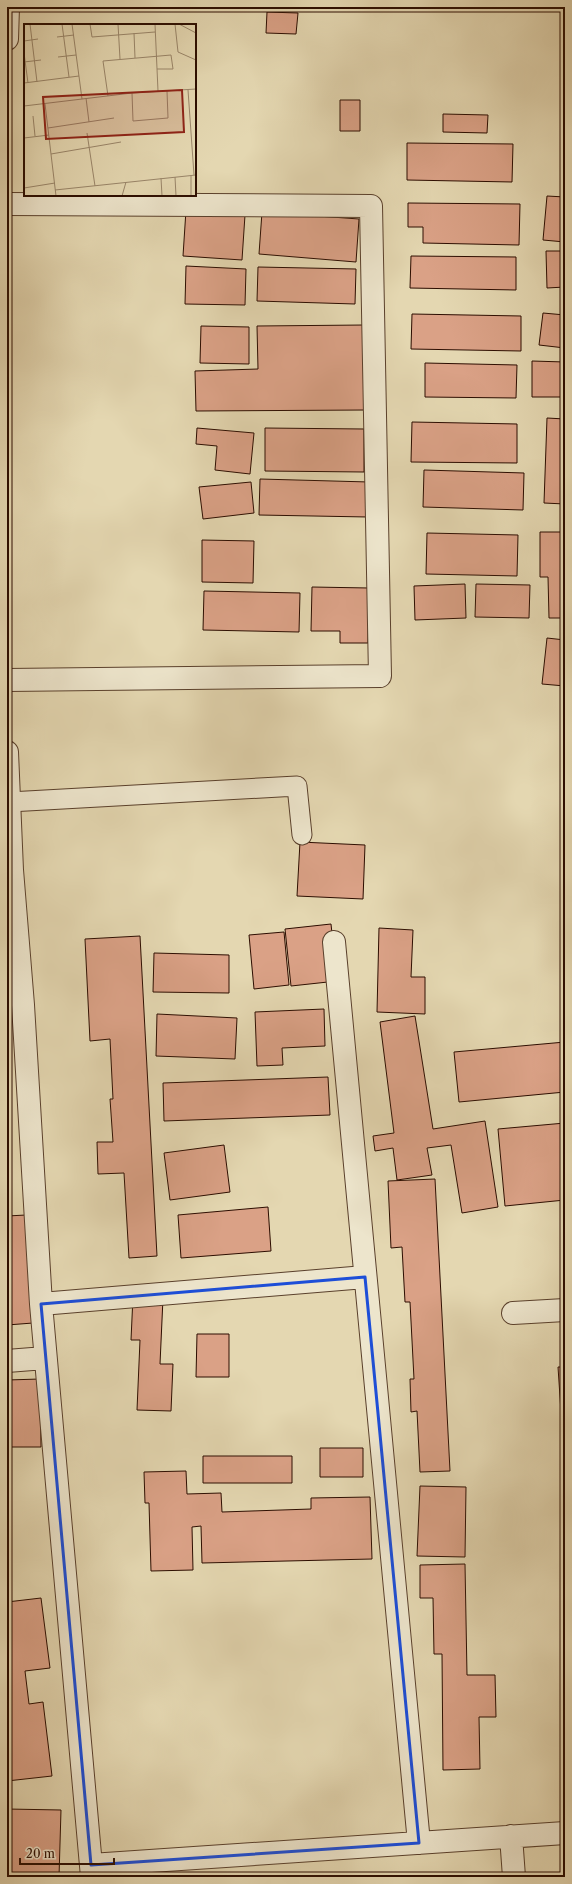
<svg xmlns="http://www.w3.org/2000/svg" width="572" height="1884" font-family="'Libre Caslon Text',serif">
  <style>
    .building { fill: #daa186; stroke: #2c0d00 }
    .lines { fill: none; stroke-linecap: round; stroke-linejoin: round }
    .service-casing { stroke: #5a402c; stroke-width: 21 }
    .minor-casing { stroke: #5a402c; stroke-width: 24 }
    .service { stroke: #ede5cc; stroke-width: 19 }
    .minor { stroke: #ede5cc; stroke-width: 22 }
    .marked { fill: none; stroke: #1d4ed8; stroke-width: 3; stroke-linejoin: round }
    .inset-road { fill: none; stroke: #9a866a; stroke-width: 1 }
    .view { fill: #8f2418; fill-opacity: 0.15; stroke: #8f2418; stroke-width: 2 }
    .inset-edge { fill: none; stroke: #2c0d00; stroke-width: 2 }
  </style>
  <rect width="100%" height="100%" fill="#e4d7b1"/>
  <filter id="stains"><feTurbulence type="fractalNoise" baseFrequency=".005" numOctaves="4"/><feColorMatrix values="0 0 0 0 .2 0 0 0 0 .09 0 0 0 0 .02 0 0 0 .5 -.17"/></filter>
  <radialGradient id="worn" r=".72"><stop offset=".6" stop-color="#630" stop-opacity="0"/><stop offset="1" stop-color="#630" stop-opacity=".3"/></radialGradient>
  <path class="building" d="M267,12L298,13L296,34L266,33Z
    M340,100H360V131H340Z
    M443,114L488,115L487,133L443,132Z
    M407,143L513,144L512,182L407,180Z
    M547,196L565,197V242L543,240Z
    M408,203L520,204L519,245L423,243V227H408Z
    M186,210L245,215L242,260L183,256Z
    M262,212L359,219L356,262L259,254Z
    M546,251H565V287L547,288Z
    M411,256L516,257V290L410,288Z
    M186,266L246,269L245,305L185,304Z
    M258,267L356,269L355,304L257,301Z
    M543,313L565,315V348L539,345Z
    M412,314L521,316V351L411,349Z
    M364,325L365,410L196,411L195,371L258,369L257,326Z
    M201,326L249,327V364L200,363Z
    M532,361L565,362L564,397H532Z
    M425,363L517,365L516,398L425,397Z
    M547,418L565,419V504L544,503Z
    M412,422L517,424V463L411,462Z
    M197,428L254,433L250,474L215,470L217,446L196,444Z
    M265,428L364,429V472L265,471Z
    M424,470L524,473L523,510L423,507Z
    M260,479L369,482L368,517L259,515Z
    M251,482L254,513L203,519L199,487Z
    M540,532H565V618H549L548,577H540Z
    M427,533L518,535L517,576L426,574Z
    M202,540L254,541L253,583L202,582Z
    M465,584L466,618L415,620L414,586Z
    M476,584L530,585L529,618L475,617Z
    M312,587L369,588L368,643H340V631H311Z
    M204,591L300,593L299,632L203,630Z
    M547,638L565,640V686L542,684Z
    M300,842L365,845L363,899L297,896Z
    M331,924L337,981L291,986L285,929Z
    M379,928L413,930L411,977H425V1014L377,1012Z
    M284,932L289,985L254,989L249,935Z
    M140,936L157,1256L129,1258L124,1173L98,1174L97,1142H113L110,1099H113L110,1039L90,1041L85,939Z
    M154,953L229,955V993L153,992Z
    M324,1009L325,1046L282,1048L283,1065L257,1066L255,1012Z
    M157,1014L237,1018L235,1059L156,1056Z
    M415,1016L433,1129L485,1121L498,1207L462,1213L451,1145L427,1148L432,1175L397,1180L393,1148L375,1151L373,1136L394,1133L380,1022Z
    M565,1042V1092L459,1102L454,1052Z
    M328,1077L330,1115L164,1121L163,1083Z
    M565,1123V1200L505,1206L498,1129Z
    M224,1145L230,1192L170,1200L164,1153Z
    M435,1179L450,1471L420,1472L417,1411L411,1412L410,1379H414L410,1302H405L402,1247L391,1248L388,1181Z
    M268,1207L271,1251L181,1258L178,1215Z
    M26,1215L33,1323L7,1325V1216Z
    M133,1296L163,1298L160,1364H173L171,1411L137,1410L140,1340H131Z
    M197,1334H229V1377H196Z
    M558,1367H565V1427H562Z
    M40,1379L41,1447H7V1380Z
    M320,1448H363V1477H320Z
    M203,1456H292V1483H203Z
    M186,1471L187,1494L221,1493L222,1512L311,1509V1498L370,1497L372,1559L202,1563L201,1526L192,1527L193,1570L151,1571L149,1503H145L144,1472Z
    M420,1486L466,1487L465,1557L417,1556Z
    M465,1564L467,1675H495L496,1717H479L480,1769L443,1770L442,1654H434L433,1598H420V1565Z
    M41,1598L50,1668L25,1671L29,1704L43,1702L52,1776L7,1781V1602Z
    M7,1809L61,1810L59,1877H7Z
    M472,1873V1877H365V1876Z"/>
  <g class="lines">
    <g class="service-casing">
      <path id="service" d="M9,802L297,786L302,835"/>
    </g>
    <g class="minor-casing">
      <path id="minor" d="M7,39L8,7
        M7,204L371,206L380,676L7,680
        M7,752L12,870L23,1005L41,1304L92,1877
        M334,942L419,1843
        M41,1304L365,1277
        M513,1313L565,1310
        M7,1361L45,1358
        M511,1836L514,1877
        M91,1865L565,1833"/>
    </g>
    <use href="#service" class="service"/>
    <use href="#minor" class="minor"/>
  </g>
  <path class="marked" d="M365,1277L419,1843L91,1865L41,1304Z"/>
  <g transform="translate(24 24)">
    <rect width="172" height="172" fill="#e4d7b1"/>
    <path class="inset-road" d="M6,0L13,58M38,0L45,53M48,0L58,75M66,0L68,13L131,8M94,0L96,35M131,0L134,67M151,0L154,28L172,36M155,0L172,9M110,9L111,34M33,13L50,11M0,17L14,15M0,29L4,59M34,33L52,31M0,38L17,36M0,59L55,52M164,66L170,151M108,69L109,97L144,94L143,67M84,72L79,37L147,31L149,45H133M62,74L65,98M21,80L32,172M0,82L108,69L172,65M9,92L11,112M24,104L90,94M63,109L71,162M0,114L25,111M27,130L97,118M167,151V172M151,153L152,172M137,154L138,172M0,164L31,159M31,166L172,151M98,172L102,158"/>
    <path class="view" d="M158,66L160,108L22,115L19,73Z"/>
    <rect width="172" height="172" class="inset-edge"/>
  </g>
  <rect width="572" height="1884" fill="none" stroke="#e4d7b1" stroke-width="24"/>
  <rect x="8" y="8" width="556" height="1868" fill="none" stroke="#2c0d00" stroke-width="2"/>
  <rect x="12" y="12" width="548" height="1860" fill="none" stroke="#2c0d00"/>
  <path d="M20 1858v6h94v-6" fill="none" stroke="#2c0d00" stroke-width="2"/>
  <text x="26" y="1858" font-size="12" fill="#2c0d00" stroke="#ede5cc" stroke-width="3" paint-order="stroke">20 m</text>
  <rect width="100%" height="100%" filter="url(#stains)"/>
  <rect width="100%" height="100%" fill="url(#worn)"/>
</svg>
